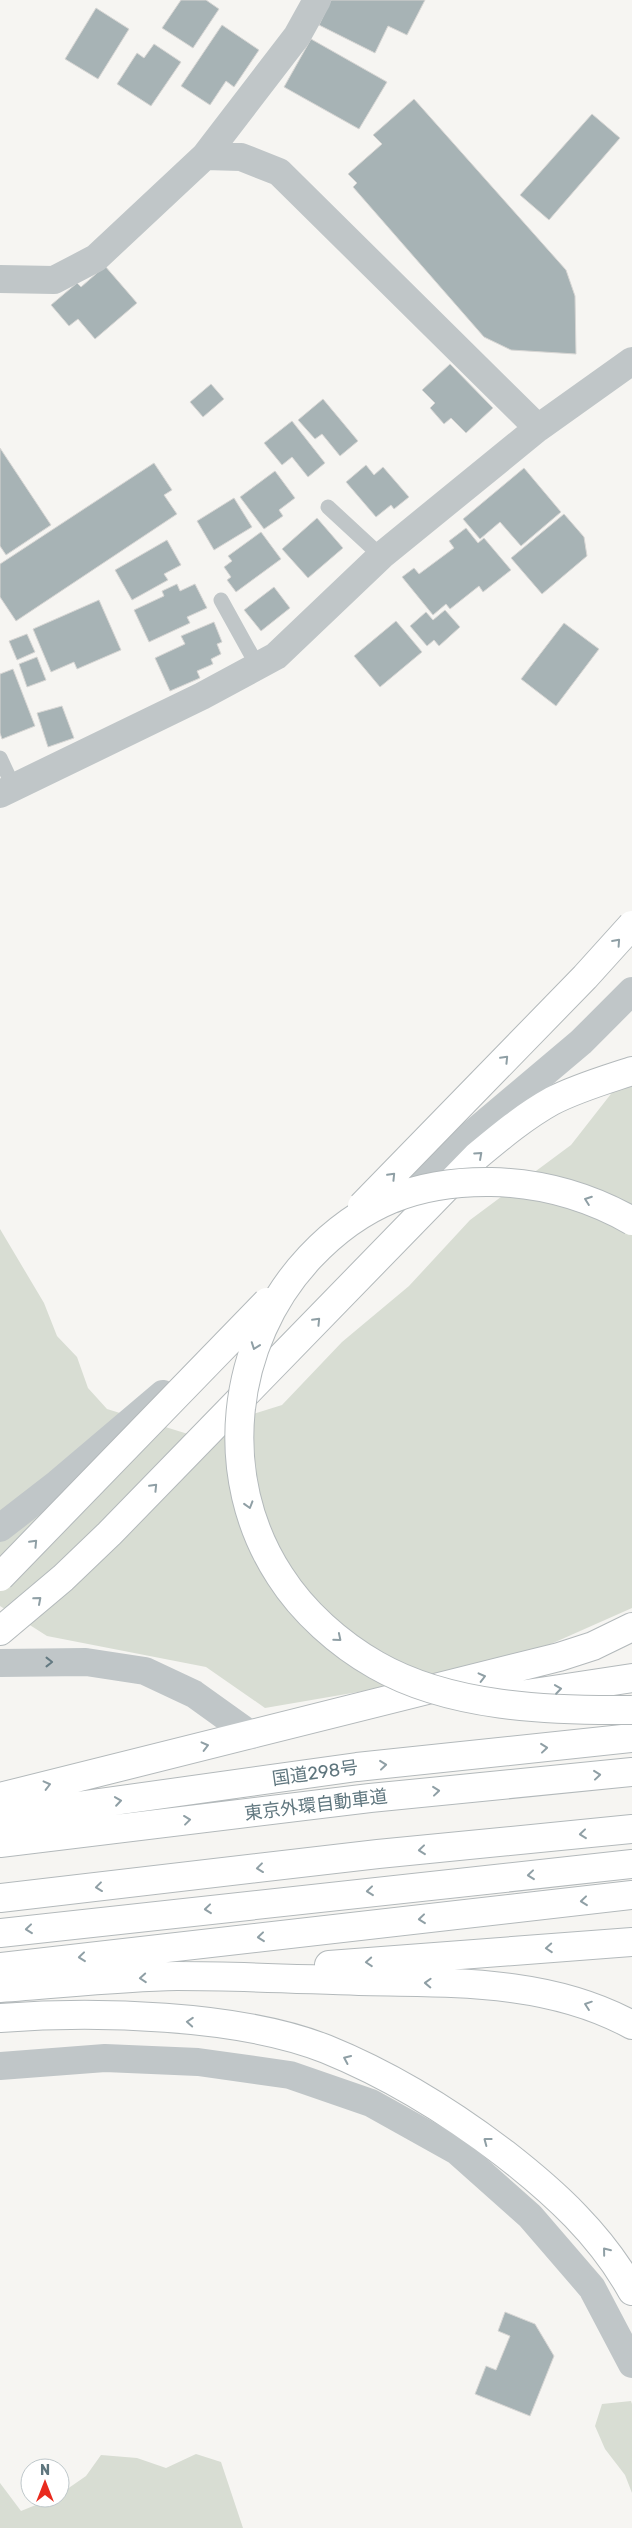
<svg xmlns="http://www.w3.org/2000/svg" width="632" height="2528" font-family="Rubik,'Noto Sans JP',sans-serif">
  <style>
    .green { fill: #d8ddd3 }
    .building { fill: #a7b3b5; stroke: #d7d6d4 }
    .lines { fill: none; stroke-linecap: round; stroke-linejoin: round }
    .highway-casing { stroke: #b3b9bb; stroke-width: 30 }
    .lane { stroke: #c0c6c8; stroke-width: 15 }
    .street { stroke: #c0c6c8; stroke-width: 28 }
    .highway { stroke: #fff; stroke-width: 28 }
    .highway-bridge-casing { stroke: #b3b9bb; stroke-width: 30; stroke-linecap: butt }
    .highway-bridge { stroke: #fff; stroke-width: 28 }
    .oneway { stroke: #8f9fa5 }
    .oneway2 { stroke: #647a82 }
    .labels { text-anchor: middle; dominant-baseline: central; stroke-width: 5; stroke-linejoin: round; paint-order: stroke }
    .street-label { font-size: 18px; fill: #5f767e; stroke: #fff }
  </style>
  <rect width="100%" height="100%" fill="#f6f5f2"/>
  <path class="green" d="M632,1067V1608L544,1647L364,1691L265,1708L206,1667L47,1636L0,1606V1229L44,1303L57,1336L77,1357L88,1388L107,1409L188,1434L282,1405L342,1342L409,1286L470,1220L571,1145Z
    M631,2401L632,2404V2493L625,2475L605,2449L595,2426L602,2404Z
    M196,2454L221,2462L243,2528H0V2483L21,2511L53,2498H60V2494L86,2476L101,2455L137,2458L166,2468Z"/>
  <path class="building" d="M181,0H206L219,9L193,48L162,28Z
    M331,0H425L407,35L388,26L375,53L319,25Z
    M96,8L129,29L98,79L65,59Z
    M222,25L259,50L234,87L226,81L210,105L181,86Z
    M311,39L387,82L359,129L284,87Z
    M154,44L181,62L151,106L117,84L137,53L144,58Z
    M414,99L566,270L575,296L576,354L511,350L484,337L353,187L357,183L348,174L382,144L373,135Z
    M592,114L620,138L549,220L520,195Z
    M105,266L137,303L95,339L78,319L69,326L51,305L77,283L81,287Z
    M450,364L493,408L466,433L451,418L444,424L430,408L435,403L422,390Z
    M211,384L224,399L203,417L190,402Z
    M323,399L358,441L340,456L322,434L315,439L298,420Z
    M292,421L325,463L308,477L292,457L282,465L264,443Z
    M0,448L51,525L6,555L0,546Z
    M154,463L172,490L164,495L177,514L16,621L0,597V564Z
    M366,465L374,475L383,467L409,497L394,509L391,505L376,517L346,482Z
    M524,468L561,512L521,546L500,522L480,539L463,519Z
    M275,471L295,498L279,510L283,516L264,529L240,497Z
    M234,498L252,527L214,550L197,521Z
    M564,514L584,537L587,556L542,594L511,558Z
    M317,518L343,548L308,578L282,549Z
    M466,528L478,543L484,538L511,570L483,592L479,586L450,609L446,604L433,615L402,577L414,568L419,574L454,548L449,541Z
    M261,532L281,559L236,592L227,580L231,577L224,567L232,561L228,556Z
    M167,540L181,565L164,574L168,580L132,600L115,570Z
    M177,584L180,591L195,584L207,608L187,617L190,623L149,642L134,610L164,596L162,591Z
    M274,587L290,608L261,631L244,610Z
    M99,600L121,650L77,669L74,662L51,672L33,629Z
    M445,610L460,627L439,646L434,640L427,646L410,626L426,612L433,620Z
    M396,621L422,652L380,687L354,656Z
    M214,622L222,642L217,644L221,654L211,659L213,664L197,671L200,678L170,691L155,658L185,644L181,636Z
    M564,623L599,649L556,706L521,679Z
    M27,634L35,652L17,660L9,641Z
    M37,657L46,680L27,687L19,664Z
    M13,669L35,726L2,739L0,733V674Z
    M62,706L74,738L48,747L37,713Z
    M505,2312L535,2324L554,2356L530,2416L475,2394L486,2366L496,2370L510,2336L498,2331Z"/>
  <g class="lines">
    <g class="highway-casing">
      <path id="highway" d="M0,1631L63,1578L109,1534L477,1156C501,1136 525,1116 552,1101C577,1088 605,1080 632,1071
        M494,1699L632,1678
        M0,1797L559,1657L593,1646L632,1627
        M0,1817L357,1767L632,1738
        M0,1843L370,1798L632,1772
        M0,1898L378,1854L632,1829
        M0,1933L632,1864
        M329,1965L632,1942
        M0,1967L632,1895
        M0,1988C59,1984 119,1977 177,1976C238,1976 298,1979 359,1981C452,1983 548,1979 632,2025
        M0,2018C94,2011 238,2014 326,2049C390,2075 450,2112 505,2154C555,2193 601,2235 632,2291"/>
    </g>
    <path class="lane" d="M328,507L381,556
      M221,600L257,665
      M0,758L14,788"/>
    <path class="street" d="M205,156L297,36L317,0
      M0,279L54,280L96,258L205,156L241,157L279,172L538,428
      M0,794L202,696L276,656L381,556L538,428L632,361
      M395,1199L581,1042L632,991
      M0,1528L58,1483L163,1394
      M0,1663L86,1662L145,1671L194,1694L251,1735
      M0,2066L105,2058L198,2062L290,2075L371,2103L457,2151L530,2216L592,2288L632,2364"/>
    <use href="#highway" class="highway"/>
    <g class="highway-bridge-casing">
      <path id="highway-bridge" d="M362,1206L585,977L632,925
        M632,1221C588,1196 542,1183 491,1182C417,1181 361,1203 310,1257C230,1342 215,1477 280,1576C303,1612 339,1644 376,1665C449,1707 549,1711 632,1710
        M0,1577L267,1302"/>
    </g>
    <use href="#highway-bridge" class="highway-bridge"/>
  </g>
  <defs><path id="oneway-chevron" d="M-2-3.5L2.5 0L-2 3.5" fill="none" stroke-width="1.6" stroke-linecap="round" stroke-linejoin="round" transform="scale(1.25)"/></defs>
  <g class="oneway">
    <use href="#oneway-chevron" transform="translate(617 942) rotate(-48)"/>
    <use href="#oneway-chevron" transform="translate(505 1059) rotate(-46)"/>
    <use href="#oneway-chevron" transform="translate(479 1155) rotate(-42)"/>
    <use href="#oneway-chevron" transform="translate(392 1176) rotate(-46)"/>
    <use href="#oneway-chevron" transform="translate(588 1200) rotate(-160)"/>
    <use href="#oneway-chevron" transform="translate(317 1321) rotate(-46)"/>
    <use href="#oneway-chevron" transform="translate(255 1346) rotate(110)"/>
    <use href="#oneway-chevron" transform="translate(154 1487) rotate(-46)"/>
    <use href="#oneway-chevron" transform="translate(249 1505) rotate(73)"/>
    <use href="#oneway-chevron" transform="translate(34 1543) rotate(-46)"/>
    <use href="#oneway-chevron" transform="translate(38 1600) rotate(-41)"/>
    <use href="#oneway-chevron" transform="translate(338 1638) rotate(40)"/>
    <use href="#oneway-chevron" transform="translate(482 1677) rotate(-14)"/>
    <use href="#oneway-chevron" transform="translate(558 1689) rotate(-8)"/>
    <use href="#oneway-chevron" transform="translate(205 1746) rotate(-14)"/>
    <use href="#oneway-chevron" transform="translate(544 1748) rotate(-6)"/>
    <use href="#oneway-chevron" transform="translate(383 1765) rotate(-6)"/>
    <use href="#oneway-chevron" transform="translate(597 1775) rotate(-6)"/>
    <use href="#oneway-chevron" transform="translate(47 1785) rotate(-14)"/>
    <use href="#oneway-chevron" transform="translate(436 1791) rotate(-6)"/>
    <use href="#oneway-chevron" transform="translate(118 1801) rotate(-8)"/>
    <use href="#oneway-chevron" transform="translate(187 1820) rotate(-7)"/>
    <use href="#oneway-chevron" transform="translate(583 1834) rotate(174)"/>
    <use href="#oneway-chevron" transform="translate(422 1850) rotate(174)"/>
    <use href="#oneway-chevron" transform="translate(260 1868) rotate(173)"/>
    <use href="#oneway-chevron" transform="translate(531 1875) rotate(174)"/>
    <use href="#oneway-chevron" transform="translate(99 1887) rotate(173)"/>
    <use href="#oneway-chevron" transform="translate(370 1891) rotate(174)"/>
    <use href="#oneway-chevron" transform="translate(584 1901) rotate(174)"/>
    <use href="#oneway-chevron" transform="translate(208 1909) rotate(174)"/>
    <use href="#oneway-chevron" transform="translate(422 1919) rotate(174)"/>
    <use href="#oneway-chevron" transform="translate(29 1929) rotate(174)"/>
    <use href="#oneway-chevron" transform="translate(261 1937) rotate(174)"/>
    <use href="#oneway-chevron" transform="translate(549 1948) rotate(176)"/>
    <use href="#oneway-chevron" transform="translate(82 1957) rotate(174)"/>
    <use href="#oneway-chevron" transform="translate(369 1962) rotate(176)"/>
    <use href="#oneway-chevron" transform="translate(143 1978) rotate(176)"/>
    <use href="#oneway-chevron" transform="translate(428 1983) rotate(-178)"/>
    <use href="#oneway-chevron" transform="translate(588 2005) rotate(-161)"/>
    <use href="#oneway-chevron" transform="translate(190 2022) rotate(-176)"/>
    <use href="#oneway-chevron" transform="translate(347 2059) rotate(-156)"/>
    <use href="#oneway-chevron" transform="translate(487 2141) rotate(-143)"/>
    <use href="#oneway-chevron" transform="translate(606 2251) rotate(-129)"/>
  </g>
  <use class="oneway2" href="#oneway-chevron" transform="translate(49 1662)"/>
  <g class="labels">
    <g class="street-label">
      <text transform="translate(315 1773) rotate(-8)">国道298号</text>
      <text transform="translate(316 1805) rotate(-7)">東京外環自動車道</text>
    </g>
  </g>
  <g transform="translate(45 2483)"><circle r="24" fill="#ffffff" stroke="#bfc8cb"/>
  <path d="M0-4L9 19L0 12L-9 19Z" fill="#e92b1e"/>
  <text y="-8" font-size="14" font-weight="bold" text-anchor="middle" fill="#5f767e">N</text>
  </g>
</svg>
